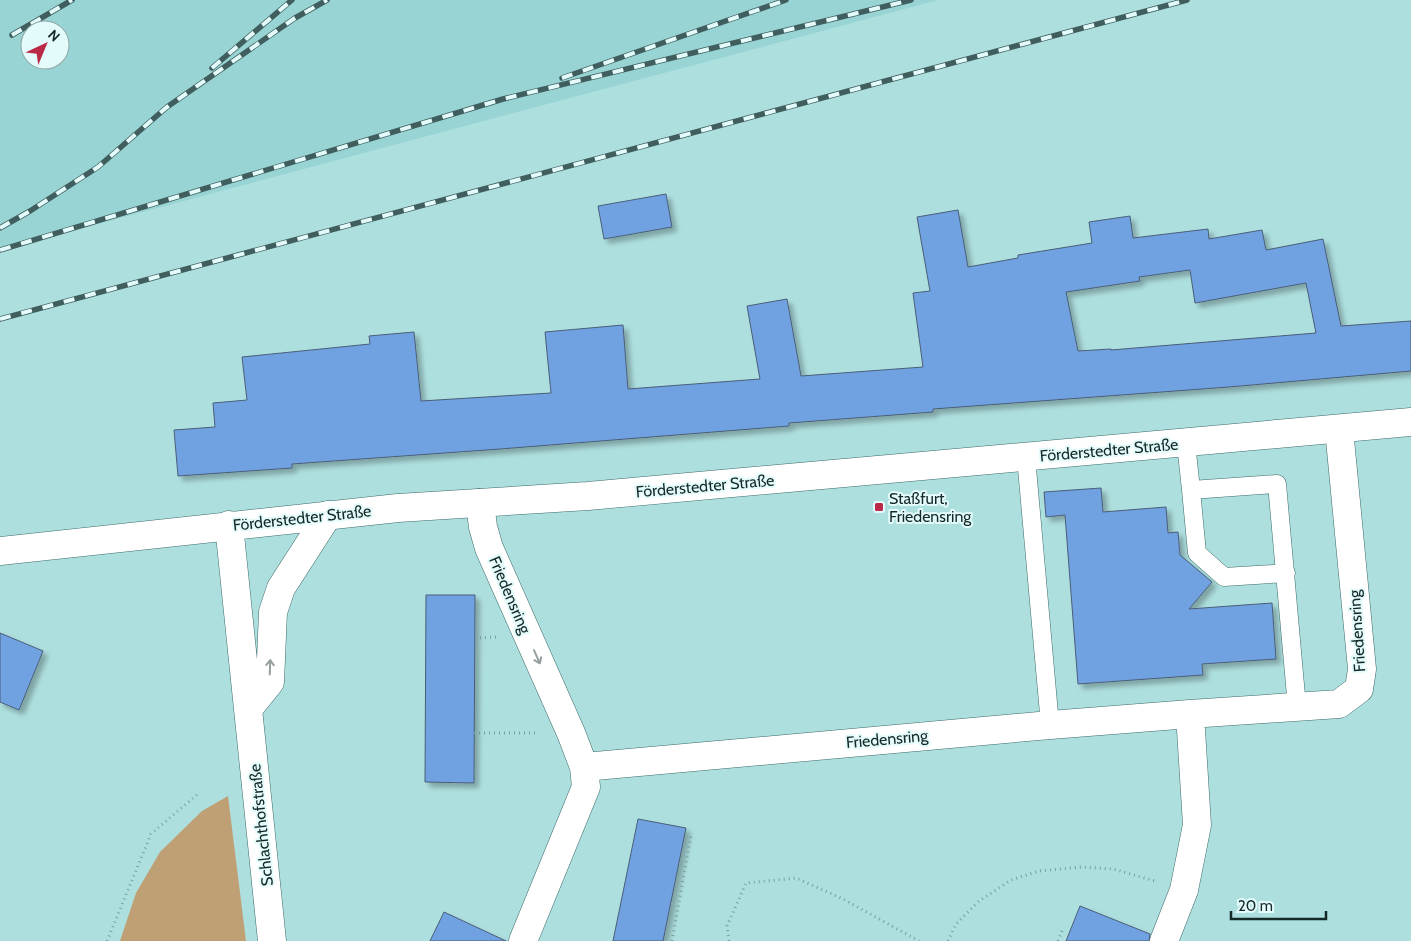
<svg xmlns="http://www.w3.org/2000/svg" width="1411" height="941" font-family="Cabin,sans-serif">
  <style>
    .built { fill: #99d4d4; fill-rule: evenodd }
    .green { fill: #bfa075 }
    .building { fill: #70a1e0; stroke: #4a5e79; fill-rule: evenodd; filter: url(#shadow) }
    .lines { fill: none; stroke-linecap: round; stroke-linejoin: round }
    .service-casing { stroke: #3c6a6a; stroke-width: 19 }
    .minor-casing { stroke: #3c6a6a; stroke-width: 29 }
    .tertiary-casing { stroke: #3c6a6a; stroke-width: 29 }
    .secondary-casing { stroke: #3c6a6a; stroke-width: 29 }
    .path { stroke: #789f9f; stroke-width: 3; stroke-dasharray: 1 4; stroke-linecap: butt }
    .service { stroke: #fff; stroke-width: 18 }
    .minor { stroke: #fff; stroke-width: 28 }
    .tertiary { stroke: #fff; stroke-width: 28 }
    .secondary { stroke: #fff; stroke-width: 28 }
    .rail-casing { stroke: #415e5e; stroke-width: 5.5 }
    .rail { stroke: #e3fbfa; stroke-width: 4; stroke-dasharray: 11; stroke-linecap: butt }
    .oneway { stroke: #969f9f }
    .poi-dot { fill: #ba2947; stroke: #e3fbfa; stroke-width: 2 }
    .labels { text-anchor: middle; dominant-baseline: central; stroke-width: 4; stroke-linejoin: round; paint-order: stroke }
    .street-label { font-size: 16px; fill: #152929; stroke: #e3fbfa }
    .poi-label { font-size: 16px; fill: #152929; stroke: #e3fbfa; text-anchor: start }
  </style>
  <defs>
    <filter id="shadow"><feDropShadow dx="4.5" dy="4.5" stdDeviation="2.5" flood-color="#0004"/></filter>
  </defs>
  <rect width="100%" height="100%" fill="#aedfdf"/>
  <path class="built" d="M0,0H938L0,250ZM30,30H60V60H30Z"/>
  <path class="green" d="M228,796L246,941H120L136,893L160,852L202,811Z"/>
  <path class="building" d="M666,194L672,227L604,239L598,206Z
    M958,210L968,267L1018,258V255L1092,243L1089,222L1130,216L1133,238L1208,229L1209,239L1262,230L1266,250L1323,239L1341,326L1411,321V371L1229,387L933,409V412L789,423V426L500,449L292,464V468L178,476L174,430L215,427L213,403L247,400L242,357L370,344L369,336L414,332L421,401L551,393L545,332L623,325L628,389L760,379L747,306L787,299L801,376L923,367L913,293L930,291L917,217ZM1190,270L1195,303L1306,283L1316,333L1111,350V349L1078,351L1066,292L1140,281L1139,277Z
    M1101,488L1103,512L1166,507L1168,533L1178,532L1180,555L1212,582L1189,609L1272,603L1276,659L1202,664L1203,675L1078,684L1065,515L1046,517L1044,492Z
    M426,595H475L474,783L425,782Z
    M0,633L43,651L19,710L0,702Z
    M638,819L686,828L663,941H613Z
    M1080,906L1150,934L1149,941H1066Z
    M444,912L506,941H430Z"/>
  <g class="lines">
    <g class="service-casing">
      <path id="service" d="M1186,443L1191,490L1277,484L1297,707
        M1026,457L1050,725
        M1191,490L1197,553L1224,577L1286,573"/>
    </g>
    <g class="minor-casing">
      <path id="minor" d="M480,503L483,527L489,548L571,733L584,767L586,787L523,941
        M584,767L1050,725L1190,714
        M1164,941L1184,890L1197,825L1190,714L1339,704L1359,689L1362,669L1339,429"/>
    </g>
    <g class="tertiary-casing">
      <path id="tertiary" d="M229,525L272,941
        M249,708L270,682L273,612L281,588L328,515"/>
    </g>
    <g class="secondary-casing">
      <path id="secondary" d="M0,551L398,508L588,496L1411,422"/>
    </g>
    <path class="path" d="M475,638L496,637
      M474,733H538
      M107,941L151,834L199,793
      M672,941L691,835
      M729,941L727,926L746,883L796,878L843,899L919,941
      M948,941L956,924L979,901L1011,880L1039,871L1082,867L1113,869L1155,881
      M1058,941L1063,928"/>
    <use href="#service" class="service"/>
    <use href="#minor" class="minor"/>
    <use href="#tertiary" class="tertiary"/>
    <use href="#secondary" class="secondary"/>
    <g class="rail-casing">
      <path id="rail" d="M12,35L72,0
        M212,68L292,0
        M562,78L786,0
        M0,228L30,211L98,167L167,107L295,18L327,0
        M0,250L503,99L911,0
        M0,319L1187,0"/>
    </g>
    <use href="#rail" class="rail"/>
  </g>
  <defs><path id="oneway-shaft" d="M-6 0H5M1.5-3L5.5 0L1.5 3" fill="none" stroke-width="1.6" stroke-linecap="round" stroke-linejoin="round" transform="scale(1.25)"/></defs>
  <g class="oneway">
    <use href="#oneway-shaft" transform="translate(537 657) rotate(66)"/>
    <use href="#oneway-shaft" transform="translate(270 667) rotate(-88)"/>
  </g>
  <rect class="poi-dot" x="874" y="502" width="10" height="10" rx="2.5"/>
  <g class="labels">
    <g class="street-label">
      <text transform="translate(1109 450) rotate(-5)">Förderstedter Straße</text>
      <text transform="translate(705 486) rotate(-5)">Förderstedter Straße</text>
      <text transform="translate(302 518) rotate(-6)">Förderstedter Straße</text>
      <text transform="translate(510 595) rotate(67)">Friedensring</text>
      <text transform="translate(1357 631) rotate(-94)">Friedensring</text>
      <text transform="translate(887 739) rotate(-5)">Friedensring</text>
      <text transform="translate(261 825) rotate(-96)">Schlachthofstraße</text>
    </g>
    <g class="poi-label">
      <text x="889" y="498">Staßfurt,<tspan x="889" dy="18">Friedensring</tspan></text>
    </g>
  </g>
  <g transform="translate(45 45) rotate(44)"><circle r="24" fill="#e3fbfa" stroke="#91a7a6"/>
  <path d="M0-4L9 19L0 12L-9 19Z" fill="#ba2947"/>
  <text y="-8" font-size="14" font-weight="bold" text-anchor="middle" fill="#152929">N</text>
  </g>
  <path d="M1231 911v8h95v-8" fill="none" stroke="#152929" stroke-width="2.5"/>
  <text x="1238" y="911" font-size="15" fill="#152929" stroke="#e3fbfa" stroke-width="4" paint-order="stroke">20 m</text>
</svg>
